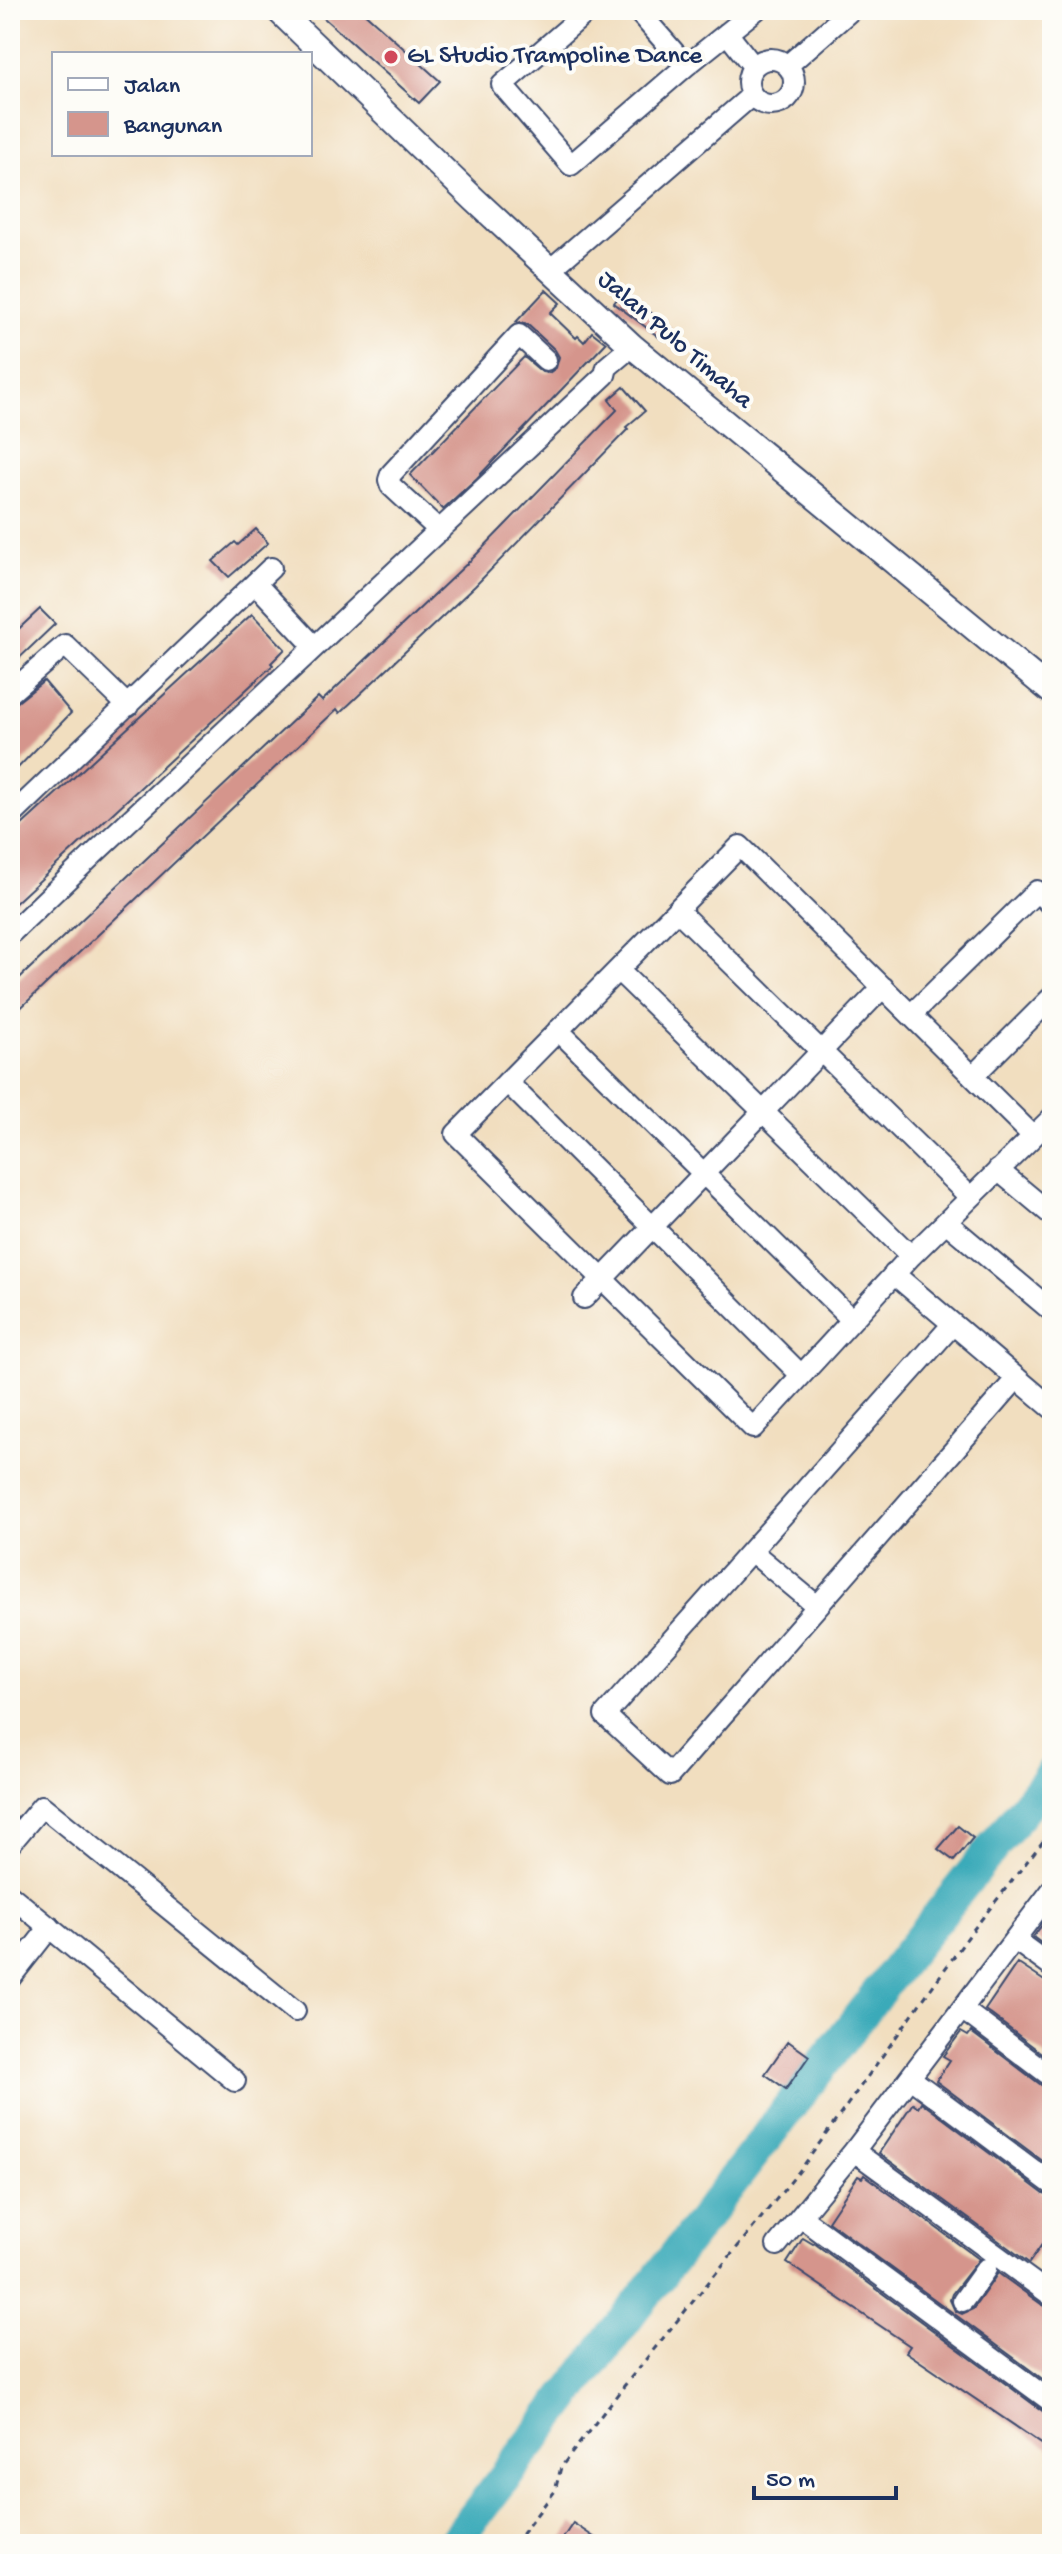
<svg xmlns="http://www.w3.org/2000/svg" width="1062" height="2554" font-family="'Gochi Hand',sans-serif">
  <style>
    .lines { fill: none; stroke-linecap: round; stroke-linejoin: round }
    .river { stroke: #3baab9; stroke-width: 34 }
    .building { fill: #d5958c }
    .minor-casing { stroke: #3b496d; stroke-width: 24 }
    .tertiary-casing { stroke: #3b496d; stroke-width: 28 }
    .path { stroke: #3b496d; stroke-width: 3; stroke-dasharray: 6 6; stroke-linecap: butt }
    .minor { stroke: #fff; stroke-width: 20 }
    .tertiary { stroke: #fff; stroke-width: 24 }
    .poi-dot { fill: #d1495b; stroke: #fdfcf7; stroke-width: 3 }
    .labels { text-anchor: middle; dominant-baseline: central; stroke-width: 8; stroke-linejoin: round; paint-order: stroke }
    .poi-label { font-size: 26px; fill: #1b2f5e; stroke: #fdfcf7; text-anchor: start }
    .street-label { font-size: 26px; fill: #1b2f5e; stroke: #fdfcf7 }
  </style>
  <rect width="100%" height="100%" fill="#fdfcf7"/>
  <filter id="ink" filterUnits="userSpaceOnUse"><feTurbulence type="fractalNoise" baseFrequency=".0125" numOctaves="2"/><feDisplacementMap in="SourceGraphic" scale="16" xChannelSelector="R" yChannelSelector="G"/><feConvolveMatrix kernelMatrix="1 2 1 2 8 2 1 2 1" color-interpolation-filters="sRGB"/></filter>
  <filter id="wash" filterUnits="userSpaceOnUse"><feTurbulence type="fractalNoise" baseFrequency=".006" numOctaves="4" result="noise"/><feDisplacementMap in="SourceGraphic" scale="32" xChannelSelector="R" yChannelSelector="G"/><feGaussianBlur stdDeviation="1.8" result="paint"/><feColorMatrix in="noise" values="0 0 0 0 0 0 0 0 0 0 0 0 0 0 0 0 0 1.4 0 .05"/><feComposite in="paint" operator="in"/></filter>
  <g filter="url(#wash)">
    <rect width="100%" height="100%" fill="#f1debf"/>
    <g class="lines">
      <path class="river" d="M453,2544L906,1956L1052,1773"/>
    </g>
    <g id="blocks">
      <path class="building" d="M315,10H361L440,81L419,103Z
        M546,290L560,303L550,313L576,338L578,336L584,342L592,332L606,343L477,478L443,509L410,475L524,357L542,372L549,373L556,368L559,357L555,350L528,325L516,322Z
        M623,291L672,329L663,340L614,303Z
        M624,387L645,411L626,427L628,429L475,586L340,713L337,709L10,1018V987L318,697L322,701L474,557L617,410L609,400Z
        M256,529L268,543L229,577L213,561L235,542L238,545Z
        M40,609L55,624L10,667V637Z
        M252,614L285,649L271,663L273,665L10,908V836Z
        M44,681L71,713L10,776V708Z
        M958,1826L973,1838L954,1861L938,1849Z
        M1052,1912V1951L1033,1937Z
        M1017,1963L1052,1986V2061L985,2010Z
        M961,2032L968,2036L971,2032L1044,2087L1052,2090V2168L936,2081L950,2060L943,2056Z
        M788,2041L809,2056L786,2089L765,2074Z
        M921,2102L1044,2194L1052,2197V2230L1029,2263L879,2153L913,2103L918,2107Z
        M864,2175L979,2259L952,2294L950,2300L955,2311L962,2314L973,2309L998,2273L1044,2306L1052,2309V2386L828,2221L858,2176L862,2178Z
        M803,2238L813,2244L814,2243L1044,2412L1052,2415V2451L906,2352L910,2346L787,2263Z
        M573,2523L604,2544H559Z"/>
    </g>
  </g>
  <g filter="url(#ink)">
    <use href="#blocks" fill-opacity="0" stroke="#3b496d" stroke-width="2"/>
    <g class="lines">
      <g class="minor-casing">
        <path id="minor" d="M589,10L502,85L571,165L686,66
          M637,10L686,66L756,10
          M727,33L753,66
          M748 82a23 23 0 1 1 46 0a23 23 0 1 1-46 0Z
          M788,65L851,10
          M550,270L751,96
          M440,531L391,486L389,480L391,474L519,335L546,360
          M255,583L314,646
          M10,693L65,645L128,706
          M10,817L271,568
          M677,910L970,1197
          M10,934L99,849L605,375L607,367L632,346
          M618,970L911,1256
          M911,1015L1037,891L1052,906
          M558,1030L852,1320
          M973,1076L1052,997
          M507,1082L801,1375
          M1033,1136L740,846L456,1134L753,1428L911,1256L1052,1118
          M998,1170L1052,1215
          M946,1222L1052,1311
          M894,1274L1052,1408
          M584,1298L883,987
          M953,1324L605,1715L670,1775L1017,1378
          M751,1551L817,1606
          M10,1844L42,1806L295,2011
          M10,1895L235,2081
          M1015,1940L1052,1967
          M10,1978L50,1927
          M962,2009L1052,2077
          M910,2078L1052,2184
          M854,2151L1052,2296
          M801,2217L1052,2402
          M777,2245L854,2151L1052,1890
          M963,2301L986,2269"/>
      </g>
      <g class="tertiary-casing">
        <path id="tertiary" d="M278,10L475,200L632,346L1052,692"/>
      </g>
      <path class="path" d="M514,2544L555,2491L561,2467L624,2386L801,2169L973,1930L1052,1830"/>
      <use href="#minor" class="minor"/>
      <use href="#tertiary" class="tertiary"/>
    </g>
  </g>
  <circle class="poi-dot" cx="391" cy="57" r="8"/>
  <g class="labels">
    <g class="poi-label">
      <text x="407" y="57">GL Studio Trampoline Dance</text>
    </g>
    <g class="street-label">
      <text transform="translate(674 341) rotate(41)">Jalan Pulo Timaha</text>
    </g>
  </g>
  <rect width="1062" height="2554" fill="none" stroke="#fdfcf7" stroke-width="40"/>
  <rect x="52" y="52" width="260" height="104" fill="#fdfcf7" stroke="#a3aaba" stroke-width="2"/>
  <rect x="68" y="78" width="40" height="12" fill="#ffffff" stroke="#a3aaba" stroke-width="2"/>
  <text x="124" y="92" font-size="24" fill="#1b2f5e">Jalan</text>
  <rect x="68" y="112" width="40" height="24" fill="#d5958c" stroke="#a3aaba" stroke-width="2"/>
  <text x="124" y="132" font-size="24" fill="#1b2f5e">Bangunan</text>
  <path d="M754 2486v12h142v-12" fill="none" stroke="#1b2f5e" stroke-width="4"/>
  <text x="766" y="2486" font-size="24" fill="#1b2f5e" stroke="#fdfcf7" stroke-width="6" paint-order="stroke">50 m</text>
</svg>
